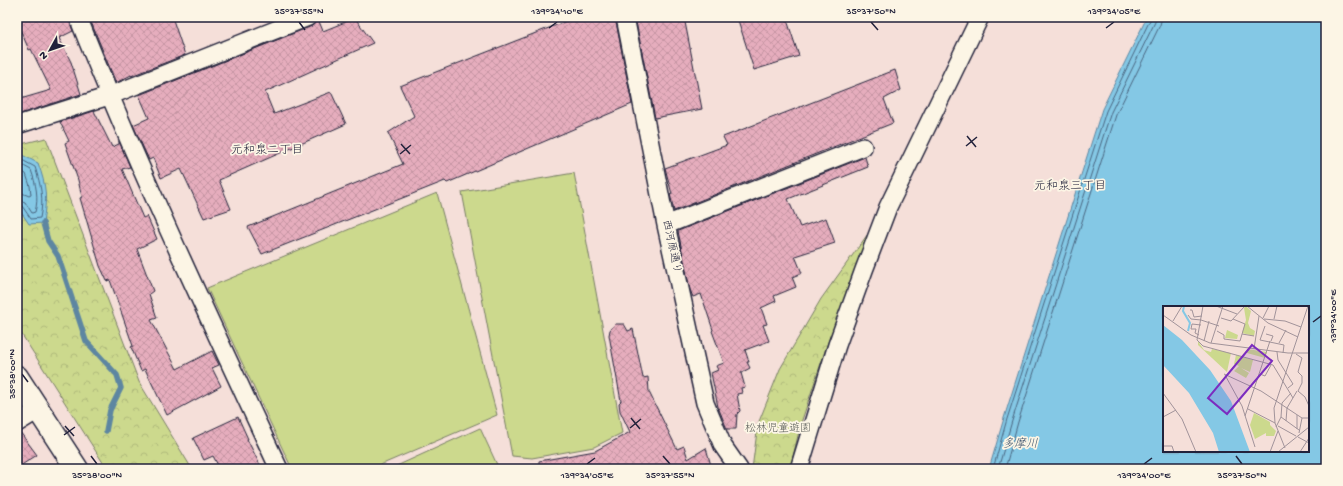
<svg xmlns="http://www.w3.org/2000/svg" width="1343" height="486" font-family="'Gochi Hand','Klee One',sans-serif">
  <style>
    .grass { fill: #ccd98d; stroke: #777e64 }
    .park { fill: url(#park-crowns); stroke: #777e64 }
    .water { fill: #84c8e5; stroke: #5d86a1; fill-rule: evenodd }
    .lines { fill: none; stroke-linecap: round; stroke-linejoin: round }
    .shore { stroke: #49647f; stroke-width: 1 }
    .stream { stroke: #5d86a1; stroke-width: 5.5 }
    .building { fill: url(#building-cross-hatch); stroke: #22223b }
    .minor-casing { stroke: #22223b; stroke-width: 20 }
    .secondary-casing { stroke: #22223b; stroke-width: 25 }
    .minor { stroke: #fcf5e5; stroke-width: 17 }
    .secondary { stroke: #fcf5e5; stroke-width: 22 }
    .ticks { fill: none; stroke: #22223b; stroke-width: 1.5 }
    .labels { text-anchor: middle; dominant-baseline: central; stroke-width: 3.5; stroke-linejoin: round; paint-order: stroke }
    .street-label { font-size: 11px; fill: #22223b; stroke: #fcf5e5 }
    .park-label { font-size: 11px; fill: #555954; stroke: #fcf5e5 }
    .neighbourhood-label { font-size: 12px; fill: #22223b; stroke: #fcf5e5 }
    .water-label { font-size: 12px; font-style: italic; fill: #3f546e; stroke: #fcf5e5 }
    .inset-river { fill: none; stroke: #84c8e5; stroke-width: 2 }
    .inset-road { fill: none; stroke: #a1939a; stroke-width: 1 }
    .view { fill: #7b2cbf; fill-opacity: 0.15; stroke: #7b2cbf; stroke-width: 2 }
    .inset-edge { fill: none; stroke: #22223b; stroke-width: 2 }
    .neatline { fill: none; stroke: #22223b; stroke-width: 1.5 }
    .ticks-label { font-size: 10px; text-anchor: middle; fill: #22223b }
  </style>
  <defs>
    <pattern id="park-crowns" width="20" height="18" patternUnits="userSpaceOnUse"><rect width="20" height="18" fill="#ccd98d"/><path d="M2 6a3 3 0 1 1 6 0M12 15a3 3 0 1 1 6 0" fill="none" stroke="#afba7b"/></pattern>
    <pattern id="building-cross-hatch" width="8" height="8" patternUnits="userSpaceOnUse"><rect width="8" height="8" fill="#e6adbd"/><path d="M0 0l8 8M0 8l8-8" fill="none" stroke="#c595a3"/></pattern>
  </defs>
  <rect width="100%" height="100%" fill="#f5dfd9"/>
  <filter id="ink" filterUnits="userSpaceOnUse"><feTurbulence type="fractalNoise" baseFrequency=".025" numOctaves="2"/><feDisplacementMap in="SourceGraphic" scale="8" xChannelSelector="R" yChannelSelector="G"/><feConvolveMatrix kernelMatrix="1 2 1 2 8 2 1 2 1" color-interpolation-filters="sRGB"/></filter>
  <g filter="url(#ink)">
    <path class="grass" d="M574,173L622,433L594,447L532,458L512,456L462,192Z
      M437,193L497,415L371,469H292L207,288Z
      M480,428L499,469H390Z"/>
    <path class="park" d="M46,138L139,382L192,469H107L17,327V145Z
      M870,231L827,345L801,423L790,469H752L758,424L780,369L821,299Z"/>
    <path class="water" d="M1147,17H1326V469H989L1004,418L1102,109ZM1164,307H1308V451H1164Z
      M22,155L38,163C47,188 47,197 43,223L29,224L17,206V157Z"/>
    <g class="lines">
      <path class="shore" d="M17,160H22L35,167C41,186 44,199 40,218L31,219L22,206L17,204
        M17,165H22L31,170C36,184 39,198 35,212L32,213L25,202L17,199
        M17,171H21L26,174L30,186L31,195L29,196L22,193H17
        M993,469L1007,419L1106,111L1150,20L1151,17
        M998,469L1012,421L1111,112L1155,22L1156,17
        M1005,469L1018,422L1116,115L1160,25L1162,17"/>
      <path class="stream" d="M43,223L48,241L58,256L86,341L117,375L121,388L110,410L106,431"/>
    </g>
    <path class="building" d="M17,17H68L73,31L59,38L71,62L81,94L17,115V100L51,90L31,49L29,50L17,22Z
      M89,17H172L185,55L131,76V75L116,83Z
      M577,17H615L632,104L447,183L445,181L262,254L248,227L403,164L388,133L414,116L400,86Z
      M635,17H684L702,109L655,118Z
      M737,17H786L799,56L754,70Z
      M355,18L373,43L265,92L274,114L331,92L346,124L219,180L231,209L204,218L181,169L161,178L153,158L149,160L133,125L149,118L139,95L312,26L318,19L323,31Z
      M895,70L901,90L884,99L893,123L674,211L670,194H672L665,168L727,145L723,137Z
      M94,111L112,147L119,144V141L130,167L122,169L143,218L147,216L157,239L137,249L153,291L149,294L157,318L151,320L177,369L212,351L219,365L212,368L221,386L167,415L145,369L141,371L131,347L133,346L110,280L107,281L100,266L80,198L82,197L78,180L65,143L69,141L60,122Z
      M865,157L868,167L788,199L800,227L826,218L835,243L795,256L802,273L792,277L796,287L774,296L776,301L761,308L767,324L763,325L769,341L745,350L749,362H747L750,368L741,373L745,387L741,388L742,393L737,394L740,411L737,414L736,429H727L718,407L711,373L718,370L716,366L724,363L712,331L713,330L701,294L693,297L690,290L678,231Z
      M615,324H624L628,331L633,329L643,378L648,377L649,392L677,449L684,446L688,459L706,448L712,469H609L607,465L582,469H539V461L595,451L630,432L620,411L619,403L621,401L609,335L610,330Z
      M238,417L248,439H247L262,469H220L213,456L204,460L193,438Z
      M20,432L37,455L17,468V433Z"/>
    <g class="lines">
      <g class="minor-casing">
        <path id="minor" d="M78,17C139,171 209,319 279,469
          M625,17L666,225L705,403L723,446L739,469
          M17,125L109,96L308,17
          M666,225L863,147
          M17,423L38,410
          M799,469L837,345L864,270L888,207L980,17"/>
      </g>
      <g class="secondary-casing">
        <path id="secondary" d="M17,377L77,469"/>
      </g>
      <use href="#minor" class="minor"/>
      <use href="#secondary" class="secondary"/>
    </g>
  </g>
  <path class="ticks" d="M299,22L305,30M871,22L878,30M549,28L557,22M1106,28L1114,22M967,136L976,147M401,144L410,154M966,146L977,137M400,154L411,145M1313,322L1321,316M22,374L28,382M631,418L640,429M65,426L74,436M630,428L641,419M64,435L75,427M91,456L97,464M663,456L670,464M1236,456L1242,464M587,464L595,458M1144,464L1152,458"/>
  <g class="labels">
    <g class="street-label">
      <text transform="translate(671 247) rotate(78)">西河原通り</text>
    </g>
    <g class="park-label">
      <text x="778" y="429">松林児童遊園</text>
    </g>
    <g class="neighbourhood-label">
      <text x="267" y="151">元和泉二丁目</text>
      <text x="1070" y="187">元和泉三丁目</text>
    </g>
    <g class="water-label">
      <text x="1020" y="445">多摩川</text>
    </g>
  </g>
  <g transform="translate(1163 306)">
    <rect width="146" height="146" fill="#f5dfd9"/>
    <path d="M64,24L75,29L74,33L62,32ZM73,49L90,54L87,66L78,62L86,67L83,72L71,65L76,60L71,58ZM91,107L107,116V119L113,125L111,130H103V127L92,133L87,119Z" fill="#ccd98d"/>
    <path d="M83,0L88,5L85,17L87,22L92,25L91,30L79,27L83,14L81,2Z" fill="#ccd98d"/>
    <path d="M35,35L41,44L48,46L49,43L68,47L64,66L35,39ZM84,43L104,46L102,52L84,47Z" fill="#ccd98d"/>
    <path d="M0,19L19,34L47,64L68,95L87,146H56L50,127L26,87L0,59Z" fill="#84c8e5"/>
    <path class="inset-river" d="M21,0L20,5L27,17L25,25"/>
    <path class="inset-road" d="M40,0L34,34L40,40L110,59L130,92M53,0L74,8M84,0L105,17L135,31M27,4H29L31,11L39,10M0,9L28,29L47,37L125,47H146M25,9L28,13L38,14M58,12L68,15L82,0M100,12L106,0M101,13L122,15L138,21M111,13L114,0M38,14L56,20M10,15L19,0M102,20L97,34L121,39L120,47M54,25L61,29V33L77,35L82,18L70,13M79,28L91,30M103,28L110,30L108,35M36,29L32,27L33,23H28L29,18L38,19M41,35L46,15M48,37L60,0M116,37L123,24M91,43L96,10M114,46L115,54L130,78L125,82M133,48L139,52L135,66L139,70V77L135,85L142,91L146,100M61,68L98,85L139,112H146M97,68L102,70L108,59M62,69L79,100L92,141M0,87L19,113L33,146M85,103L112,117M82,110L107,35M0,111L13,104M118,111L136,124M123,115L124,102L134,85M115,120L133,130M113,121L118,111L119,97L128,87M134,123V109M136,127L139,112M135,131L146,137M0,140H9L11,146M122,142L112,117L111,102L145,0M107,146L115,125M115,146L146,121M137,146L146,132"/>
    <path class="view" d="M89,39L109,55L64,108L45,92Z"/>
    <rect width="146" height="146" class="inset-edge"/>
  </g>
  <rect width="1343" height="486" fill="none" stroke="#fcf5e5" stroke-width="44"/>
  <g transform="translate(50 50) rotate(230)" stroke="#fcf5e5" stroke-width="3" paint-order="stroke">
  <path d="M0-3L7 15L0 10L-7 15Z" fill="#22223b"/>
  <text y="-6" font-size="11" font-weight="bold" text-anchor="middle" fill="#22223b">N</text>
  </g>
  <rect x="22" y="22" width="1299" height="442" class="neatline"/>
  <g class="ticks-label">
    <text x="299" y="14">35°37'55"N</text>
    <text x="557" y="14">139°34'10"E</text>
    <text x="871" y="14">35°37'50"N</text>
    <text x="1114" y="14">139°34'05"E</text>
    <text transform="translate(1332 316) rotate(-90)" y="4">139°34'00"E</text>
    <text transform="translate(11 374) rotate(-90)" y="4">35°38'00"N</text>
    <text x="97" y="478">35°38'00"N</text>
    <text x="587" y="478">139°34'05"E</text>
    <text x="670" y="478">35°37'55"N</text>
    <text x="1144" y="478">139°34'00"E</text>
    <text x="1242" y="478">35°37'50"N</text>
  </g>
</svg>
